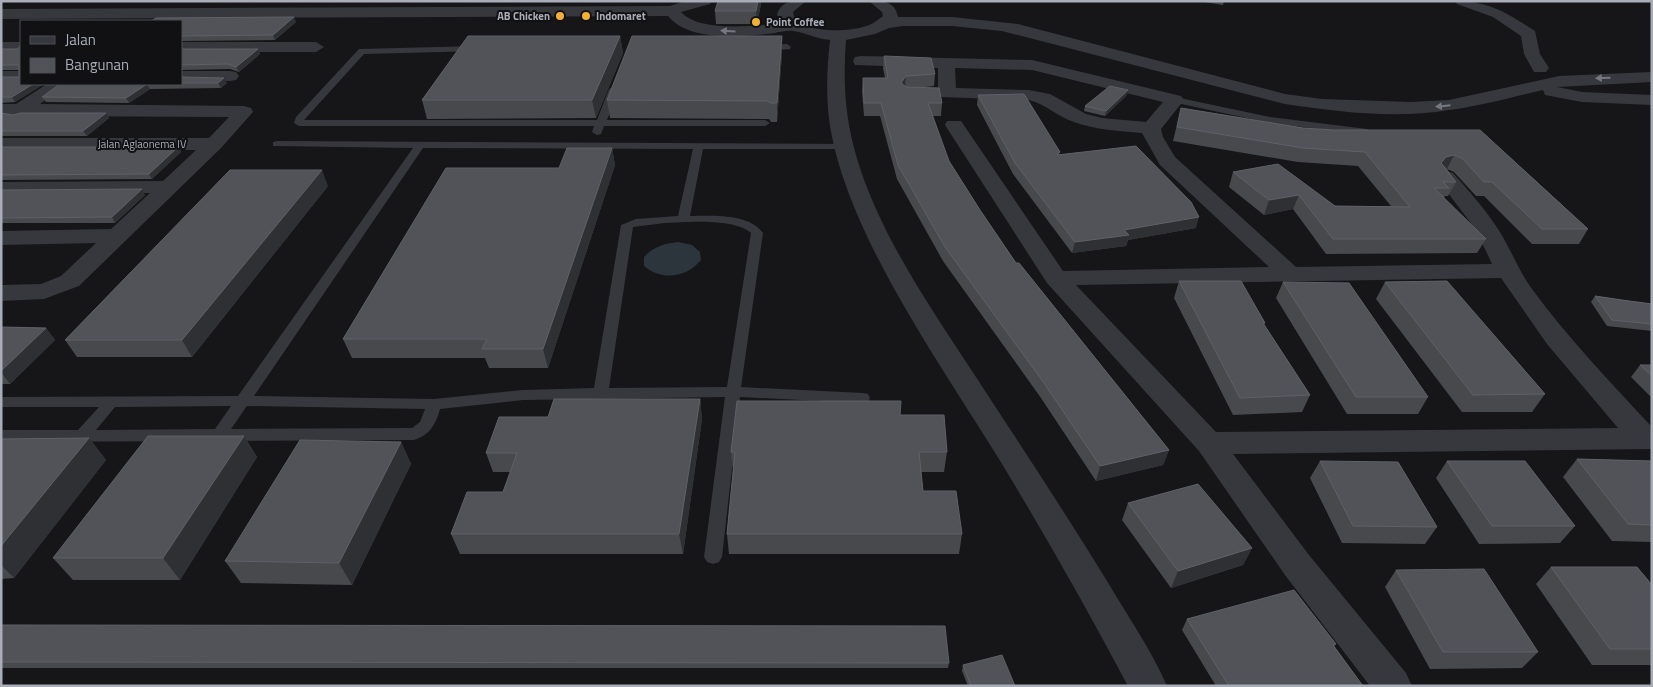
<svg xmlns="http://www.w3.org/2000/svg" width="1653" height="687" font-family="'Titillium Web',sans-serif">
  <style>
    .water { fill: #2c353c }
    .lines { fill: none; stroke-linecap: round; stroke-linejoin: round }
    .service { fill: #37383d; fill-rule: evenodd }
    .minor { fill: #37383d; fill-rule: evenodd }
    .wall { fill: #47494d }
    .shaded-wall { fill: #2f3033 }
    .building { fill: #525359; stroke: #5f6168 }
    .oneway { fill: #757881 }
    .poi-dot { fill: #f2b134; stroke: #111113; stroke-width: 2 }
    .labels { text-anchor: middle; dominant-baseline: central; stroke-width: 4; stroke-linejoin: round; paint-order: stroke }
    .far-poi-label { font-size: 11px; font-weight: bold; fill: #a8adb8; stroke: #111113; text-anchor: start }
    .far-street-label { font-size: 11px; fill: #a8adb8; stroke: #111113 }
  </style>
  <rect width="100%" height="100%" fill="#161618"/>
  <path class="water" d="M678,242L692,245L700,252L701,260C686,278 662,281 644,266V257C654,246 664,244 678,242Z"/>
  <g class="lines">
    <path class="service" d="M787,44L791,47L790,49L764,51L760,48L764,45Z
      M478,46L481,47V51L364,54L304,120H597L609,89L614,86L619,89L607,120H765L770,123L765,126H604L601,134L597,135L592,132L594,126H299L294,123L296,117L359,49Z
      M1175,97L1270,117L1367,129L1372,132L1367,135L1270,123L1172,102V98Z
      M277,141L850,144L851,146L846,149H703L690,216C712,216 748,213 763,233L741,387L863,393L868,394L870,398L868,402L863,403L740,397L722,557L719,562L713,564L707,562L704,557L725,397L523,400L440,409C436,424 430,435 414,440L1,442V430H78L99,407H1V397L238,396L413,148L273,146V142ZM423,148L693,149L678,216L636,219L621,225L594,388L523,390L434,399L254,396ZM665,223C687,222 734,218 751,233L727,387L609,388L633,227ZM231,406L215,429L96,430L115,407ZM247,406L425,409L420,422L412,428L231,429Z"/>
    <path class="minor" d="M685,1H712L710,4L681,12C700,33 758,26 783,23L777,15C781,0 794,1 806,1L793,12C795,34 848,32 863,27C871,25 877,21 883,16L882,12L869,1C883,1 895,1 898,17H952L1018,24L1285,94L1322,99L1411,102L1449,100L1559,76L1652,72V82L1557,87L1582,92L1652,95V105L1582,102L1545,95L1543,90C1512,97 1481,106 1449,110C1396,119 1338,112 1285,104L1002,31L952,26H903L889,28L875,34L846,40C844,66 844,92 848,119C862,210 925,299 974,374C1019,443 1064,511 1107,581C1127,615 1151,649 1167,686H1128C1087,609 1044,533 999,459C940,363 844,230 829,119C826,92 827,67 830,40C816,39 804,32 793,31C785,30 774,34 766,34C736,37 689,41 668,16L1,19V9L670,6Z
      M1455,1C1489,1 1507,13 1535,31L1540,54L1549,68L1546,72H1534L1524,54L1521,36L1493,17L1457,4Z
      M1,42H21V52H1Z
      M181,42H316L324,47L316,52H181Z
      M861,56L1032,60L1181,96L1184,100L1161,129L1163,137L1175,157L1296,267L1492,264L1476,230L1436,177L1439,173L1446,171L1453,173C1469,191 1485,209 1498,229C1511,249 1518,270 1532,289C1568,338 1610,382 1652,427V449L1233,454L1309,555L1406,673L1412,686H1370L1285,575L1199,451L1047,283L945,125L947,121H961L1063,271L1269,267L1160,165L1142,133C1119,131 1096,130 1074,122C1058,117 1046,104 1029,100L941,97L938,93V68L855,65L853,61L855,57ZM955,68L1032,70L1163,102L1146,122L1102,118L1086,114L1050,94L1029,90L956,88ZM1501,278L1547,344L1618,428L1216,432L1076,285Z
      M1,71H21V81H1Z
      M181,71H230L236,72L239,76L236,80L230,81H181Z
      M47,84H67L40,104L244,106L251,108L253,112L221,148L79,286L44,299L1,301V285L41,284L61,276L96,243L1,245V231L111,229L150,193L1,194V182L163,181L196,150H1V138H209L229,117L24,116L17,118L1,116V104H16Z"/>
  </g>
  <path class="wall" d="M1198,1H1224L1223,5Z
    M761,4L757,24H716L715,11Z
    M181,21L296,22L275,40L181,41Z
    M620,36L623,53L596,118L427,119L422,100Z
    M782,36V53L777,122H771L769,119L610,118L607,100Z
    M1,49H18L21,84H44L15,102L1,103V77H19V70H1Z
    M181,49H258L260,54L239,72L230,69L181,70Z
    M884,56L935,74L934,86L915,88L942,103L941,116H932L949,161L980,210L1016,263L1169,450L1163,465L1096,481L1041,398L943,261L897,179L880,116H864L862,91L863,78H885L883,68Z
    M181,77L227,83L221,88L150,89L129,103L46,102L42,97L60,84H181Z
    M978,95L1059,155L1196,228L1128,240L1126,246L1072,253L1013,174L977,105Z
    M1127,95L1105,116L1084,111L1085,106Z
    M1181,108L1303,128L1334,130H1480L1588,229L1579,244H1532L1484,196H1476L1454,172L1447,169L1456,182L1448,196H1445L1444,198L1486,239L1477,253L1326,254L1293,209L1264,215L1229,187L1233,172L1335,206H1391L1358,166L1298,162L1173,141Z
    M1,113L13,115L106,113L109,118L87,136H1Z
    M1,147H178L181,152L152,179L1,180Z
    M612,148L615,165L548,368H489L485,358H352L343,339L559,168Z
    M328,186L192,357H77L65,340Z
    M1,190L145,195L115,223H1Z
    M1179,281L1265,323L1264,325L1310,395L1302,412L1233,415L1174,298Z
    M1283,282L1428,397L1418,414H1347L1276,298Z
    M1385,282L1545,394L1532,412H1462L1376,299Z
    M1595,296L1622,300L1652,304V331L1607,326L1591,302Z
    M1,327L46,328L55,340L10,384H1Z
    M1640,365H1652V398L1631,377Z
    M700,399L702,419L683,554H460L451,534L503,492L510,472H493L486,453L548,417Z
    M900,415L947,452L944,472H921L923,491L962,534L959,554H729L727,534L733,470L731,452Z
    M244,436L257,457L180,580H73L53,558Z
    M89,438L106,460L14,578L1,579V439Z
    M401,442L411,464L352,585L241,583L225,561Z
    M1577,459L1652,461V542L1612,541L1563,477Z
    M1320,461L1437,527L1425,544L1342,543L1310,478Z
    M1447,461L1575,526L1560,543L1479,544L1436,478Z
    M1128,503L1252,548L1243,565L1171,588L1122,520Z
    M1551,567L1652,585V665H1592L1536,584Z
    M1396,570L1538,652L1522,668L1430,669L1385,587Z
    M1187,619L1336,644L1334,646L1363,686H1216L1182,630Z
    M1,625L949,663L948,668H1Z
    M963,665L1015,686H968L962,671Z"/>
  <path class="shaded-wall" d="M758,1H761V4L757,24L756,11Z
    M294,17L296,22L275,40L273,35Z
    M620,36L623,53L596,118L592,100Z
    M782,36V53L777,122V103Z
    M258,49L260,54L239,72L236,67Z
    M906,76L905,88L901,83Z
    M224,78L227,83L221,88L218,83Z
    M33,84H44L15,102L12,97Z
    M147,84L150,89L129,103L126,98Z
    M1128,90L1127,95L1105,116L1106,111Z
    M106,113L109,118L87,136L83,131Z
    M178,147L181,152L152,179L149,174Z
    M612,148L615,165L548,368L543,349Z
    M1454,155L1447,169L1441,163L1446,157Z
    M322,170L328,186L192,357L182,340Z
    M142,189L145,195L115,223L112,217Z
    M1299,195L1293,209L1264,215L1269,200Z
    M1199,217L1196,228L1128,240L1126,246L1072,253L1075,242L1124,230Z
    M46,328L55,340L10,384L1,372V371Z
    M700,399L702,419L683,554L679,534Z
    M244,436L257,457L180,580L163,558Z
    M89,438L106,460L14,578L1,565V546Z
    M401,442L411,464L352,585L339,563Z
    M1169,450L1163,465L1096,481L1100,466Z
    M1252,548L1243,565L1171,588L1178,571Z"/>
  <path class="building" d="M718,1H758L756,11H715Z
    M294,17L273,35L181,36V21H151L156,18Z
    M468,36H620L592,100H422Z
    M632,36H782L777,103H770L768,101L607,100Z
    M20,46H21V84H33L12,97H1V77H19V65H1V49H18Z
    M181,49H258L236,67L228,64L181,65Z
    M884,56L931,58L935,74L906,76L901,83L906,87L939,88L942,103H928L949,161L980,210L1016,263H1019L1169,450L1100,466L1044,383L945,247L898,165L881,103H864L863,78H888Z
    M181,77L224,78L218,83H181Z
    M60,84H147L126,98L42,97Z
    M1110,86L1128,90L1106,111L1085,106Z
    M1024,94L1060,152L1057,155L1136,146L1191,202L1199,217L1124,230L1129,235L1075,242L1015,163L978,95Z
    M1181,108L1303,128L1334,130H1480L1588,229H1542L1492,182H1484L1462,158L1454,155L1446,157L1441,163L1456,182H1443L1449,188H1434L1486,239H1333L1299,195L1269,200L1233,172L1278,164L1335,206L1410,207L1365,152L1303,148L1177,127Z
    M1,113L13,115L21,113H106L83,131H1Z
    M1,147H178L149,174L1,175Z
    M567,148H612L543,349H482L487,339H343L446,168H559Z
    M230,170H322L182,340H65Z
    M142,189L112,217L1,218V190Z
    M1179,281H1241L1265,323H1263L1310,395L1240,398Z
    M1447,281L1545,394L1473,395L1385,282Z
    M1283,282L1349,283L1428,397H1356Z
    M1595,296L1622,300L1652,304V324L1612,320Z
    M1,327L46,328L1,371Z
    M1640,365H1652V376Z
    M554,399H700L679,534H451L467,492H503L517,453H486L499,417H548Z
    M737,401H901L900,415H944L947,452H919L923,491H956L962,534H727L735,452H731Z
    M148,436H244L163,558H53Z
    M89,438L1,546V439Z
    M300,440L401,442L339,563L225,561Z
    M1577,459L1652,461V525L1628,524Z
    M1320,461L1398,462L1437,527L1353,526Z
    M1447,461H1525L1575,526H1492Z
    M1198,484L1252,548L1178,571L1128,503Z
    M1551,567H1637L1652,585V649H1610Z
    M1484,569L1538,652H1443L1396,570Z
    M1294,590L1336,644L1333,645L1363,686H1229L1187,619Z
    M1,625L945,626L949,663L1,662Z
    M1002,655L1015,686H971L963,665Z"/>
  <defs><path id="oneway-solid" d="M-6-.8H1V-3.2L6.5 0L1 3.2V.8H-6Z" transform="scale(1.25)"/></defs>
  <g class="oneway">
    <use href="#oneway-solid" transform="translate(728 31) rotate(-176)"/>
    <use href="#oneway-solid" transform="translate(1603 78) rotate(178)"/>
    <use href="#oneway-solid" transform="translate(1443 106) rotate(174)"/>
  </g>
  <g class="poi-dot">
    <circle cx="560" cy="16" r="5"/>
    <circle cx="586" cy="16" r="5"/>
    <circle cx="756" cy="22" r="5"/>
  </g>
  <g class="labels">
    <g class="far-poi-label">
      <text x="550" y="16" text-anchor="end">AB Chicken</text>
      <text x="596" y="16">Indomaret</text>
      <text x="766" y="22">Point Coffee</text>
    </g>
    <g class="far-street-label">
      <text x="142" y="144">Jalan Aglaonema IV</text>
    </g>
  </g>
  <rect width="1653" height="687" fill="none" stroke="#a8adb8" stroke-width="5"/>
  <rect x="20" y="20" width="162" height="65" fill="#111113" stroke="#4d4f55"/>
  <rect x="30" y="36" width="25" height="8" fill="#37383d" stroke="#4d4f55"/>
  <text x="65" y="45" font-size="15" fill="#a8adb8">Jalan</text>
  <rect x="30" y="58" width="25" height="15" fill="#525359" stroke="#4d4f55"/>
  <text x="65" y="70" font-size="15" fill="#a8adb8">Bangunan</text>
</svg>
